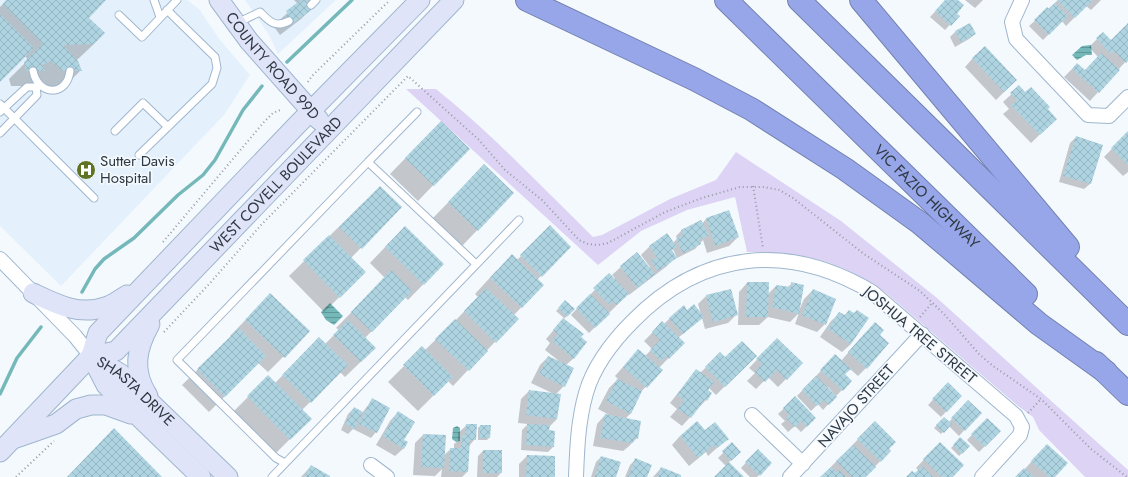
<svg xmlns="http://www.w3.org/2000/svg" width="1128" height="477" font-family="Jost,sans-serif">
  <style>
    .built { fill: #e4f0fc }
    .park { fill: #ddd3f5 }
    .water { fill: url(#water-rules) }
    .shadow { fill: #0003 }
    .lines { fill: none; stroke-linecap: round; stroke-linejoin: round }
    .stream { stroke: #74b8ba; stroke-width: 3.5 }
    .building { fill: url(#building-cross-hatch) }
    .lane-casing { stroke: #9eb6ce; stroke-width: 9 }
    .street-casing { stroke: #9eb6ce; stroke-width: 16 }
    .secondary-casing { stroke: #9eb6ce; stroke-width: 21 }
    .highway-casing { stroke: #7280ae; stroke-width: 24 }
    .path { stroke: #949ba2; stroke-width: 2; stroke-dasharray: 1 3; stroke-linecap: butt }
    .lane { stroke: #fff; stroke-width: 7 }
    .street { stroke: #fff; stroke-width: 14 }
    .secondary { stroke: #e0e4f8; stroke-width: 19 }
    .highway { stroke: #97a6e8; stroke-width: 22 }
    .labels { text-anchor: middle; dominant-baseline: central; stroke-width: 3.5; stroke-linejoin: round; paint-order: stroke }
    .street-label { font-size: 15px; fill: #2e3842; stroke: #f4f9fe }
    .poi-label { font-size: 15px; fill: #2e3842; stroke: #f4f9fe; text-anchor: start }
  </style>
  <defs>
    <pattern id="water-rules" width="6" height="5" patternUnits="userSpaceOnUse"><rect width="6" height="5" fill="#74b8ba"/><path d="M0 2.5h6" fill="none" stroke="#609799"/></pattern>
    <pattern id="building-cross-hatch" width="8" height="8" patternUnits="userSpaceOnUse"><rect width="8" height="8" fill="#aed3e1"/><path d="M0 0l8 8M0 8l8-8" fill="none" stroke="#96b6c2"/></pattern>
  </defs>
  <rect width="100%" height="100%" fill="#f4f9fe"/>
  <path class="built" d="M0,0H187L199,9L220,40L250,75L224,115L61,286L0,226Z
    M245,0H336L278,54L269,35Z"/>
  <path class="park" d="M406,89H436C492,134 542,187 593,237L602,235L670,199L716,180L736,152L841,221L937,298L1128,470V477H1085L1039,430L1033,417L1018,406L886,293C839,260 804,252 747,252L735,197L687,210L641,231L598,265Z"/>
  <path class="water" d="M1091,45L1092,55H1086L1077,60L1072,55L1082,46Z
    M330,303L343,316L334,325L326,320L321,312Z
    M457,426L460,428V441L456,442L452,439L453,428Z"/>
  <path class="shadow" d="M7,0H105L87,18L94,44L78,59L75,60L80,71L65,86H48L38,77L29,86H11L9,79L28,60L25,56L0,81V7Z
    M294,0H313L312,8L301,19L280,35L275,28L278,25L276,23L298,4Z
    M946,0H957L955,14L958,16L945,30L930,17Z
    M965,0H983L975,8Z
    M1058,0H1101L1091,10L1086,6L1066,26L1062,21L1043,40L1029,26Z
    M969,24L975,34L969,39L955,47L950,37L955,32Z
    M1128,24V59L1090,101L1064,77L1077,64L1085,71L1098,57L1089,47L1103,33L1111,41Z
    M973,58L1008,88L996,100L965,67Z
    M1019,87L1056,119L1031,143L1003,114L1009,109L1003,102Z
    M1128,132V172L1123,176L1104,157Z
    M1076,137L1102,145L1090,184L1084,189L1059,182L1070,143Z
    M425,138L468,149L418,201L390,174Z
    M469,181L513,193L462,246L433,218Z
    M364,202L401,207L351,258L365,272L324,312L289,276Z
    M706,219L738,237L729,246L707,253L703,240L695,249L677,258L673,249L671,251L675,257L667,266L629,295L628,294L589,333L571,315L609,275L614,279L615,278L612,275L636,253L649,268L650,267L641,255L649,247L673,243L677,239L676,236L681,231L701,221L702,224Z
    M550,227L570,247L537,280L543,285L513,316L517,319L468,370L453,386L448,381L418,411L388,382L422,348L425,350L455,321L478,297L475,294L496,271L517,260Z
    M389,243L443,264L408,300L405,297L365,338L375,348L345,377L340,372L302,410L310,419L274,455L232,413L268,377L275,383L304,354L325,344L339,330L336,328L385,278L370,263Z
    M747,283H768V294L776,286L787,288L792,283L799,311L804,299L813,290L825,324L817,332L795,324L799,313L790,322L768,317L759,325H738L739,292Z
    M706,296L736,315L728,323L705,329L702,318L678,338L683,343L659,368L661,370L640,393L631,413L625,419L637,438L628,447L623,451L593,446L597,424L605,415L611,416L598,409L609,388L618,379L615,376L638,350L645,356L652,349L644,341L662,323L664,324L670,318L687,311L701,315L698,304Z
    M565,302L573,309L564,319L574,358L566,365L564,386L556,394L557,419L549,427L548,431L554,446L548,452L521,450L522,430L528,424L518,423L521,399L529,391L554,394L531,383L540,365L548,357L559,361L545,350L550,343L546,339L564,318L556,311Z
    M255,310L309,331L268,372L258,363L209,412L182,385L231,337L230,336Z
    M840,313L844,316L851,344L842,352L820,337L831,321Z
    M866,332L879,335L866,368L858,376L850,369L844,374L851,381L836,396L828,387L826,388L835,397L823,410L818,404L811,411L797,396L835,356L841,361Z
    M777,339L802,363L778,387L768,377L756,389L747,381L755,373L749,368Z
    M720,354L725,359L756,355L716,395L709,388L706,400L682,426L670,417L677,409L670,403L696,370L700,373Z
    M948,384L961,396L941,417L928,405Z
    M795,398L815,418L801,432L795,426L788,432L781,424L785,421L778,414Z
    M372,400L376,432L371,438L353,429L348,434L341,430L348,414L354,408L362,413Z
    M968,402L980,413L959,436L949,426L941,434L934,428L944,418L948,423Z
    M398,412L404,448L395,456L376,445L390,421Z
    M987,419L1000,431L979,452L967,440Z
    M875,422L890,451L865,477H821Z
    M467,425L475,439L469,446L467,472L462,477H441L442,469L435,476L413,475L415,443L423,435L444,455L451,449H454V444L458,441V433Z
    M480,426L489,438L487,440H478V428Z
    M705,432L727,439L708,456L706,452L689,466L672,445L680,436Z
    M960,439L969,446L959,456L951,448Z
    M732,444L739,452L728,463L742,477H715L726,466L718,458Z
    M483,451L501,473L497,477H477L478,456Z
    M931,452L952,477H908L914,475L919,471L916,468Z
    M1039,453L1054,477H1016L1024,470Z
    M527,456L554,477H519V464Z
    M752,456L771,463L757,477H750L741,468Z
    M601,457L615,477H591L596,462Z
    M636,459L646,477H625L630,465Z
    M311,466L328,477H301Z
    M661,468L679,477H653Z"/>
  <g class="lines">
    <path class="stream" d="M287,62L352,0
      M82,292L95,269L104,259L134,238L178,195L203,175L215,160L243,110L262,86
      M0,394L17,358L41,327"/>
  </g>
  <path class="building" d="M6,0H106L89,18L105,33L94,44L63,45L78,61L82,71H63L51,61L42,65L45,71H26L24,62L43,44L3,4Z
    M301,0H308L314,8L292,24L286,16L288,14L286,11Z
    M945,0H958L964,5L957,14L960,16L951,26L935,11Z
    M1057,0H1093L1075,18Z
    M1055,3L1068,16L1049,35L1034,20L1047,7L1049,9Z
    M0,14L34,48L0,82Z
    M970,23L976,34L961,42L955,31Z
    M1128,23V61L1126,63L1114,51L1111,54L1096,38L1103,32L1111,40Z
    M985,46L1017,80L1004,92L972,58Z
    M1101,53L1120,70L1099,93L1072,69L1077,63L1085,70Z
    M1019,85L1025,92L1031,87L1050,107L1048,109L1057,119L1040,135L1011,105L1017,100L1010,93Z
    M441,121L470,149L434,186L405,158Z
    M1128,131V165L1111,148Z
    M1076,136L1103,145L1091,184L1063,176Z
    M484,164L514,193L478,231L448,202Z
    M380,186L402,207L362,249L339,227Z
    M729,210L739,237L715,246L706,218Z
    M701,220L709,235L699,240L701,244L683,253L676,239L683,235L681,230Z
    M550,225L571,247L542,277L520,255Z
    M405,226L444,264L424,285L385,247Z
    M667,233L677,247L672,250L677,258L658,271L651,261L657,257L649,246Z
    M329,235L366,272L340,298L303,260Z
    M637,252L655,274L637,288L620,266Z
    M512,254L544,285L522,308L490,278Z
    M391,270L412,291L372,332L351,312Z
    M609,273L629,294L617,305L613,301L610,305L593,288Z
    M747,282H769L768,317H746Z
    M791,282L804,285L799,314L772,307L776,285L791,287Z
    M486,288L519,319L496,343L464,311Z
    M731,289L738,315L713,322L706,295Z
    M813,289L836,299L826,325L802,315Z
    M270,293L310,331L285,358L245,320Z
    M590,294L610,314L595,328L576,308Z
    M565,300L575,309L567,317L558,308Z
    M694,304L704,317L683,334L669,318L684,305L687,310Z
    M849,310L854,313L857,310L869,318L851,344L828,329L839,312L845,315Z
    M563,318L584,334L581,337L587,342L574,359L552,341L558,334L553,330Z
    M455,319L488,351L469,371L435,339Z
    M348,320L376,348L361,362L333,335Z
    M662,321L685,343L669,359L666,356L661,361L650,350L660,340L652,332Z
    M875,322L884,330L880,335L889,343L867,369L848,352Z
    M239,328L266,356L225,397L197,369Z
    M319,337L348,365L311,403L282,375Z
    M777,338L803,363L787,380L777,370L765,382L755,372L762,364L756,359Z
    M742,341L757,356L725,387L705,367L720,352L725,357Z
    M422,346L453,377L434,396L403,365Z
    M638,349L663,370L647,388L623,367Z
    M835,354L851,369L845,374L852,381L843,391L820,370Z
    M548,356L574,368L565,387L539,374Z
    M696,369L714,382L708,390L712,393L707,401L705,399L691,418L678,409L684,400L677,395Z
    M268,375L312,419L290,440L247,396Z
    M816,376L837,397L829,405L824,400L817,406L802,390Z
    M617,379L642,391L631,414L606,401Z
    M948,382L962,396L947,412L932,399Z
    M529,390L561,394L557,419L526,415Z
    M795,396L816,418L807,427L801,421L795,427L786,418L789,415L783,408Z
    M372,398L390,408L377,433L359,424Z
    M968,400L982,413L965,431L951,418Z
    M354,407L363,412L355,429L345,424Z
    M398,411L415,422L404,440L408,442L404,449L383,436Z
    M605,414L641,421L638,439L634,438L633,443L600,438Z
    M944,417L952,424L944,433L936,425Z
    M987,418L1001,431L985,447L971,434Z
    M697,421L705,430L715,422L729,439L717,448L714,445L698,458L680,436Z
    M875,421L896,442L889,449L891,451L881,462L857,439Z
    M466,424H477L476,440H470L468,472L449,471L450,448H461L462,435H465Z
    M527,424L550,425L549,430L555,431L554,447L526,445Z
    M480,425H491L490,438H480Z
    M114,428L162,477H67Z
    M423,434L446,435L444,468L421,467Z
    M960,437L970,446L962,454L953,445Z
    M732,442L741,452L731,461L722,451Z
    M940,442L964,465L953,477H942L923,459Z
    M1047,444L1068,463L1055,477H1049L1031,461Z
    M853,445L876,467L866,477H852L836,461Z
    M758,449L772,463L760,476L745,462Z
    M483,450H502V473H483Z
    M527,455L555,456V477H526Z
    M601,456L621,462L616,477H595Z
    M635,458L652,465L647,477H628Z
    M729,462L744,477H714Z
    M311,465L330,476V477H304Z
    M922,466L933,477H906L912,471L915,473Z
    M661,467L681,475V477H657Z
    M831,467L836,472L839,470L846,477H820Z
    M1024,468L1034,477H1015Z"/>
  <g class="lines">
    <g class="lane-casing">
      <path id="lane" d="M154,0L160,17
        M311,5L316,0
        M119,15L142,37L177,0
        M237,23L260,12C270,22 275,28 289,21
        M33,71C38,96 67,97 70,71
        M0,104L94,198
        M0,112L27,87H36L38,85
        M115,131L143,103L168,127
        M0,133L37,95L36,87
        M139,155L212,84L217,68L215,57L167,10
        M368,162L417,112
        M285,463L276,458L177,360L368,162L476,264
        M272,477L519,220"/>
    </g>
    <g class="street-casing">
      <path id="street" d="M1022,0L1012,22L1016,39L1088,115L1109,116L1128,97
        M0,259L75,336L91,356
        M752,415L803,464
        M371,465L387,477
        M576,477C577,449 578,421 586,393C594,365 613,341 633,321C703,250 788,242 872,292L1016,416L1022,427L1020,435L982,477
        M790,477L922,334"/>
    </g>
    <g class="secondary-casing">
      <g id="secondary">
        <path id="s1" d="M219,0L249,41L319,120"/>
        <path d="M33,293C56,304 79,316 105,307C113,305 120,299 127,295"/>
        <path id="s2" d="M91,356L116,351L454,0"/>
        <path id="s3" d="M91,356L121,374L228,477"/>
        <path d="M91,356L106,385L201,477"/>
        <path d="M148,396C132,371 136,349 150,324"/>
        <path d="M16,438L56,424L76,409L91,405H106L131,414"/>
        <path d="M0,452L91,356L98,333L296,126L420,0"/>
      </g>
    </g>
    <g class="highway-casing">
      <g id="highway">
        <path d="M527,0L694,79L751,109L845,169L920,223L1039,324L1106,372"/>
        <path id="s4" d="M726,0L1026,294"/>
        <path d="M799,0L1128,324"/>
        <path d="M861,0L1068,247"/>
        <path d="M1096,363L1128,394"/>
      </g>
    </g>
    <path class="path" d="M308,82L312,76L390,0
      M753,186L763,248
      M163,242L264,122L273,113L280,110
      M920,317L932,303
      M164,332L211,282L262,224L408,76L479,140L505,170L542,200L579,240L588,244L598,245L608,243L665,212L702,198L740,187H764L779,190L793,198L864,254L920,291L944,314L979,354L993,366L1041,399L1091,449L1127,477
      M1028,413L1041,399
      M16,477L54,441"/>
    <use href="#lane" class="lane"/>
    <use href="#street" class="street"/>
    <use href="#secondary" class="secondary"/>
    <use href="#highway" class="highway"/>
  </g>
  <defs>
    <g id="hospital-disc" transform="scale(1)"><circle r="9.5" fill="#5e7323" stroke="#f4f9fe"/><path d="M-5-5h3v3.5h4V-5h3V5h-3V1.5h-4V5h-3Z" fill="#fff"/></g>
  </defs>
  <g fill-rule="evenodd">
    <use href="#hospital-disc" x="86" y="170"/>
  </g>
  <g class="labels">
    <g class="street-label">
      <text stroke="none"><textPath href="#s1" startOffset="85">COUNTY ROAD 99D</textPath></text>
      <text stroke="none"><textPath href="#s2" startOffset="256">WEST COVELL BOULEVARD</textPath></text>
      <text stroke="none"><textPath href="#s4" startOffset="281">VIC FAZIO HIGHWAY</textPath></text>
      <text transform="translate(920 335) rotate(40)">JOSHUA TREE STREET</text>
      <text stroke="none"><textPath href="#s3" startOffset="57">SHASTA DRIVE</textPath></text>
      <text transform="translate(856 406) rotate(-48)">NAVAJO STREET</text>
    </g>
    <g class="poi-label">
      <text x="100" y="161">Sutter Davis<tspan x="100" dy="17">Hospital</tspan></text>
    </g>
  </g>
</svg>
